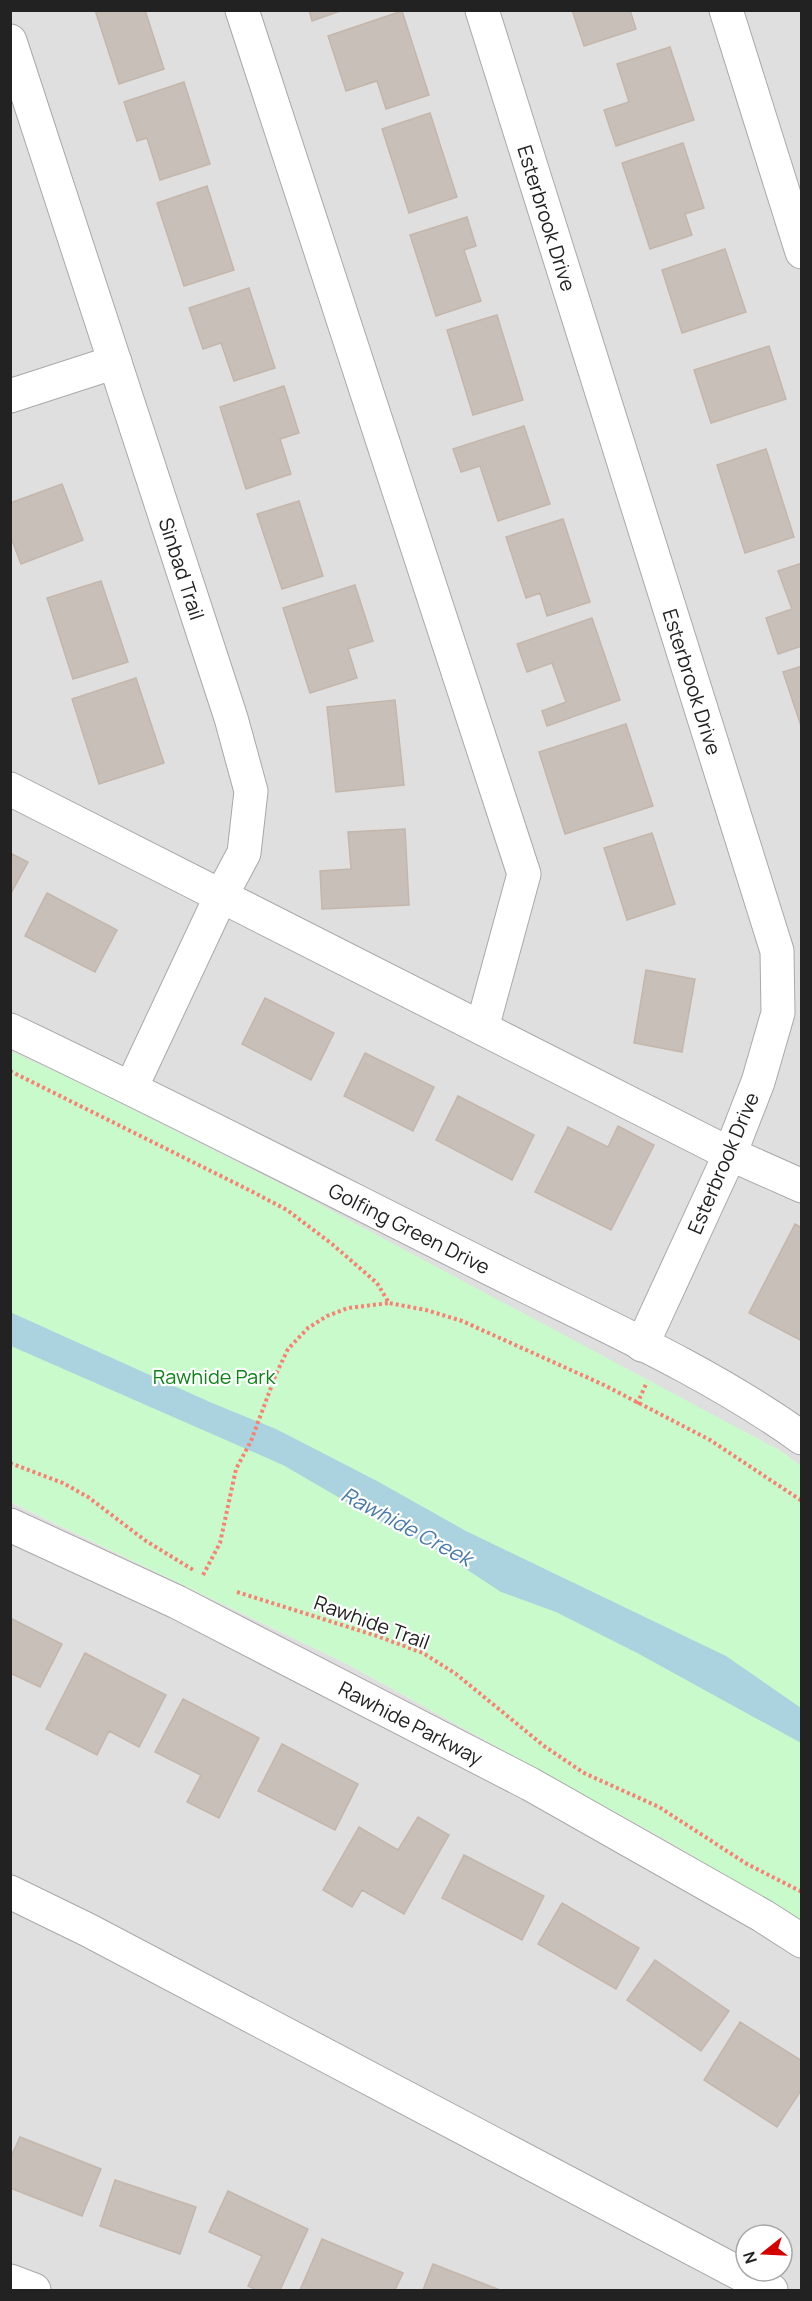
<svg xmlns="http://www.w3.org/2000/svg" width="812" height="2301" font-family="Manrope,sans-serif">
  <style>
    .residential { fill: #e0dfdf; fill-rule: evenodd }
    .park { fill: #c8facc }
    .water { fill: #aad3df }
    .building { fill: #c7bfb8; stroke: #c4b6ab; stroke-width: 1.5 }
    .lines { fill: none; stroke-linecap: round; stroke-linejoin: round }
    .minor-casing { stroke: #a9a9a9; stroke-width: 35 }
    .path { stroke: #fa8072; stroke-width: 4; stroke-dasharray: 3 3; stroke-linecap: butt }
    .minor { stroke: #fff; stroke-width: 33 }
    .labels { text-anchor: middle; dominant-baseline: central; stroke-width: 4.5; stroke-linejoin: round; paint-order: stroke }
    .street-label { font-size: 20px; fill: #222; stroke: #fff }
    .park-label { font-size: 20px; fill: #0c8416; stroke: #fff }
    .water-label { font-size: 21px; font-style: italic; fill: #4a7aab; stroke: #fff }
  </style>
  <rect width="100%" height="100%" fill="#f2efe9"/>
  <path class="residential" d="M10,11H801V1466L779,1450L11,1056Z
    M10,1502L347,1664L668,1841L801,1921V2290H11ZM746,2235H782V2271H746Z"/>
  <path class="park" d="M10,1051L80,1083L289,1188L779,1450L801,1466V1921L668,1841L347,1664L11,1502Z"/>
  <path class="water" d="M10,1312L212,1403L276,1429L377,1481L466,1531L726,1656L801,1708V1743L639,1654L556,1612L501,1592L431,1546L381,1522L283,1465L11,1346Z"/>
  <path class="building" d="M95,10H145L164,69L119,84Z
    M309,10H343L312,21Z
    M572,10H630L636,29L584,46Z
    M402,11L429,95L386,109L377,81L346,91L328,36Z
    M670,47L694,120L616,146L604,110L629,102L617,64Z
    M184,82L210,164L160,180L147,138L137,141L124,102Z
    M430,113L457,197L409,213L382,129Z
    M683,143L704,208L685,214L692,235L650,249L622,163Z
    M207,186L234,270L184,286L157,203Z
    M467,217L476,246L464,250L481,301L436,316L410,235Z
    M725,249L746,312L682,333L662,270Z
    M249,288L275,368L234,381L221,343L203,349L189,308Z
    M497,315L523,400L473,415L447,330Z
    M769,346L786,399L711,423L694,370Z
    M284,386L299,433L280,439L291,474L246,489L220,407Z
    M524,426L550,504L498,521L480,466L461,472L453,449Z
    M766,449L794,537L745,553L717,465Z
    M62,484L83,540L21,564L10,535V503Z
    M299,501L323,576L282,589L257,514Z
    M563,519L590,602L547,616L540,593L526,598L506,537Z
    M802,563V646L778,654L766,618L792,609L778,571Z
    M101,581L128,662L73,679L47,598Z
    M355,585L373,641L348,649L357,678L310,693L283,608Z
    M592,618L620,700L547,726L542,711L566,702L552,663L527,672L517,644Z
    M802,666V729L783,672Z
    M136,678L164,763L99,784L72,699Z
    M395,700L404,785L336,792L327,707Z
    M626,724L653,806L565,834L539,752Z
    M405,829L409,905L322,909L320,871L351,869L348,832Z
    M652,833L675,904L627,920L604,848Z
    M10,853L28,862L10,895Z
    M47,893L117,930L95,972L25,936Z
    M646,970L695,979L682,1052L634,1043Z
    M265,998L334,1033L311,1080L242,1044Z
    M365,1053L434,1087L413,1131L344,1096Z
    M458,1096L534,1135L512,1180L436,1140Z
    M618,1126L654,1145L611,1230L535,1192L568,1127L608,1147Z
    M795,1224L802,1228V1341L749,1313Z
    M10,1618L62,1644L40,1687L10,1673Z
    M85,1653L166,1695L139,1747L109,1731L97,1755L46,1729Z
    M183,1699L259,1738L219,1818L187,1802L201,1775L155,1752Z
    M282,1744L358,1784L335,1830L258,1791Z
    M418,1817L449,1835L404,1914L362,1890L352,1907L323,1890L359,1827L398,1850Z
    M464,1855L544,1896L522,1940L442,1898Z
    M562,1903L639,1948L616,1989L538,1944Z
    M655,1960L729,2011L701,2051L627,2000Z
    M740,2022L802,2061V2089L777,2127L704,2080Z
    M20,2137L101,2169L82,2216L10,2188V2159Z
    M115,2180L196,2207L180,2254L100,2226Z
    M228,2191L308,2229L280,2290H257L248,2286L262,2256L209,2232Z
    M322,2239L403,2273L395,2290H300Z
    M433,2264L500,2290H423Z"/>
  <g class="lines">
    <g class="minor-casing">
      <g id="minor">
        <path d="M242,10L524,874L482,1028"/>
        <path id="s1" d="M482,10L777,951L778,1013L758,1082L730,1154L642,1345"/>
        <path d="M726,10L802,252"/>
        <path id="s2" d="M10,41L231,718L251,791L244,853L221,896L131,1088"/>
        <path d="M10,396L115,362"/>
        <path d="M10,789L730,1154L802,1186"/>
        <path id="s3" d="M10,1030C172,1107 331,1189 491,1269C596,1322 706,1369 802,1438"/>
        <path id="s4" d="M10,1525L177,1602L530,1784L763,1916L802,1941"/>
        <path d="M10,1892L88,1930L771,2290"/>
        <path d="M10,2281L34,2290"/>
      </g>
    </g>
    <path class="path" d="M10,1071L251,1191L287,1210L332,1244L377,1283L389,1303L426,1310L462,1321L604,1385L710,1440L802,1501
      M637,1404L647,1382
      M10,1463L63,1483L88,1497L146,1541L195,1571
      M203,1575L220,1543L236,1469L251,1441L276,1374L288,1349L308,1328L327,1316L348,1308L389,1303
      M237,1592L377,1636L423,1653L456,1674L544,1746L584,1773L659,1807L747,1864L802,1892"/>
    <use href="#minor" class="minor"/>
  </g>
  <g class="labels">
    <g class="street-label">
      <text stroke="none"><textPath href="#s1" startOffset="218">Esterbrook Drive</textPath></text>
      <text stroke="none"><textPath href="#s2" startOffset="555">Sinbad Trail</textPath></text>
      <text stroke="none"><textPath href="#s1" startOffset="704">Esterbrook Drive</textPath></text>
      <text transform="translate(723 1163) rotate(-67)">Esterbrook Drive</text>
      <text stroke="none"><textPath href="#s3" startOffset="446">Golfing Green Drive</textPath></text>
      <text transform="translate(372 1622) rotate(20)">Rawhide Trail</text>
      <text stroke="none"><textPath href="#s4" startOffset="447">Rawhide Parkway</textPath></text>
    </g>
    <g class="park-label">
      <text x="214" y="1376">Rawhide Park</text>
    </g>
    <g class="water-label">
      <text transform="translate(407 1526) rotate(28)">Rawhide Creek</text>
    </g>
  </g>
  <rect width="812" height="2301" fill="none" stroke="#222222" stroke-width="24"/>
  <g transform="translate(764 2253) rotate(252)"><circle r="28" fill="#ffffff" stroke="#a7a7a7" stroke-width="1.5"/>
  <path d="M0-4.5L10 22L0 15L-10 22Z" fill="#d40000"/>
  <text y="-9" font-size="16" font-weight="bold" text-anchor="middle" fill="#222222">N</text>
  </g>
</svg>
